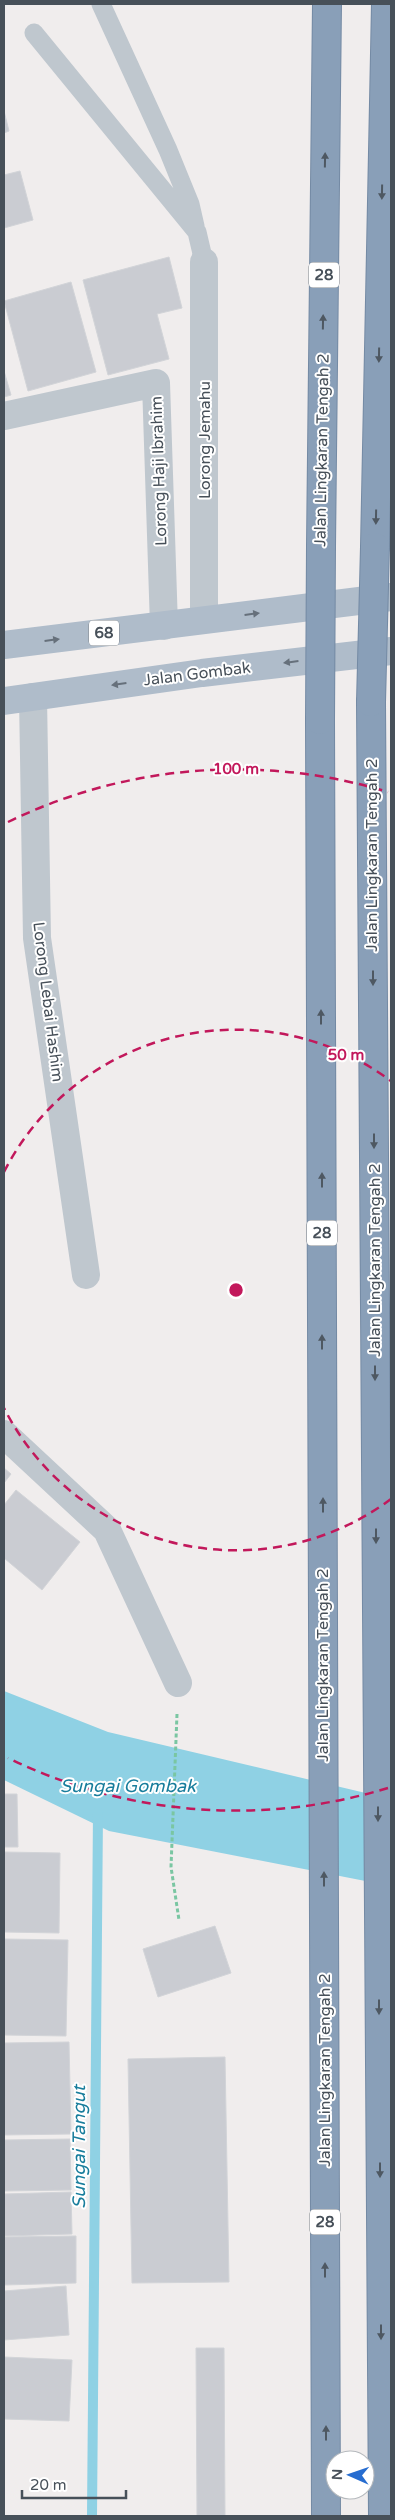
<svg xmlns="http://www.w3.org/2000/svg" width="395" height="2520" font-family="'Varela Round',sans-serif">
  <style>
    .water { fill: #8fd1e4 }
    .lines { fill: none; stroke-linecap: round; stroke-linejoin: round }
    .stream { stroke: #8fd1e4; stroke-width: 10 }
    .building { fill: #caccd2; stroke: #d2d4d8 }
    .highway-casing { stroke: #748aa4; stroke-width: 30 }
    .path { stroke: #7ac6a2; stroke-width: 3; stroke-dasharray: 4 2.5; stroke-linecap: butt }
    .lane { stroke: #bfc7ce; stroke-width: 19 }
    .street { stroke: #bfc7ce; stroke-width: 28 }
    .primary { stroke: #afbcca; stroke-width: 28 }
    .highway { stroke: #899fb8; stroke-width: 28 }
    .highway-bridge-casing { stroke: #748aa4; stroke-width: 30; stroke-linecap: butt }
    .highway-bridge { stroke: #899fb8; stroke-width: 28 }
    .oneway { fill: #4e5862 }
    .oneway2 { fill: #66707b }
    .ring { fill: none; stroke: #c2185b; stroke-width: 2.5; stroke-dasharray: 9 6 }
    .labels { text-anchor: middle; dominant-baseline: central; stroke-width: 4; stroke-linejoin: round; paint-order: stroke }
    .shield { fill: #fff; stroke: #7e848b; stroke-width: 1 }
    .shield-label { font-size: 15px; font-weight: bold; fill: #475059 }
    .street-label { font-size: 16px; fill: #475059; stroke: #fff }
    .water-label { font-size: 18px; font-style: italic; fill: #187d9c; stroke: #fff }
    .centre { fill: #c2185b; stroke: #fff; stroke-width: 2.5 }
    .ring-label { font-size: 15px; text-anchor: middle; font-weight: bold; fill: #c2185b; stroke: #fff; stroke-width: 4; stroke-linejoin: round; paint-order: stroke }
  </style>
  <rect width="100%" height="100%" fill="#f0eded"/>
  <path class="water" d="M4,1691L108,1732L391,1799V1886L109,1831L4,1780Z"/>
  <g class="lines">
    <path class="stream" d="M92,2516L98,1812"/>
  </g>
  <path class="building" d="M4,111L9,131L4,133Z
    M20,171L33,220L4,228V175Z
    M169,257L182,308L157,314L169,359L108,375L83,280Z
    M71,282L96,372L28,391L4,301Z
    M4,371L11,395L4,397Z
    M4,1468L11,1474L4,1483Z
    M16,1490L80,1542L42,1590L4,1558V1505Z
    M4,1794H17L18,1847H4Z
    M4,1852L60,1853L59,1933L4,1932Z
    M215,1926L231,1973L158,1997L143,1949Z
    M4,1939L68,1940L66,2036L4,2035Z
    M69,2042L71,2134L4,2135V2043Z
    M225,2057L229,2282L132,2283L128,2059Z
    M70,2139L71,2190L4,2191V2140Z
    M71,2192L72,2234L4,2236V2194Z
    M76,2236V2283L4,2285V2237Z
    M66,2286L69,2335L4,2340V2291Z
    M196,2348H224L225,2516H197Z
    M4,2357L72,2360L69,2421L4,2419Z"/>
  <g class="lines">
    <g class="highway-casing">
      <path id="highway" d="M321,546L327,4
        M375,547L386,4
        M371,702L383,2516
        M320,720L326,2516"/>
    </g>
    <path class="path" d="M177,1714L171,1867L179,1920"/>
    <path class="lane" d="M101,4L168,150L190,204L195,226
      M34,33L197,232L204,262"/>
    <path class="street" d="M204,262V619
      M4,416L156,383L164,626
      M33,697L37,938L86,1275
      M4,1434L107,1530L178,1683"/>
    <path class="primary" d="M4,645L391,597
      M4,701L202,673L391,651"/>
    <use href="#highway" class="highway"/>
    <g class="highway-bridge-casing">
      <path id="highway-bridge" d="M371,702L375,547
        M320,720L321,546"/>
    </g>
    <use href="#highway-bridge" class="highway-bridge"/>
  </g>
  <defs><path id="oneway-solid" d="M-6-.8H1V-3.2L6.5 0L1 3.2V.8H-6Z" transform="scale(1.25)"/></defs>
  <g class="oneway">
    <use href="#oneway-solid" transform="translate(325 160) rotate(-89)"/>
    <use href="#oneway-solid" transform="translate(382 192) rotate(91)"/>
    <use href="#oneway-solid" transform="translate(323 322) rotate(-89)"/>
    <use href="#oneway-solid" transform="translate(379 355) rotate(91)"/>
    <use href="#oneway-solid" transform="translate(376 517) rotate(91)"/>
    <use href="#oneway-solid" transform="translate(373 978) rotate(90)"/>
    <use href="#oneway-solid" transform="translate(321 1017) rotate(-90)"/>
    <use href="#oneway-solid" transform="translate(374 1141) rotate(90)"/>
    <use href="#oneway-solid" transform="translate(322 1180) rotate(-90)"/>
    <use href="#oneway-solid" transform="translate(322 1342) rotate(-90)"/>
    <use href="#oneway-solid" transform="translate(375 1373) rotate(90)"/>
    <use href="#oneway-solid" transform="translate(323 1505) rotate(-90)"/>
    <use href="#oneway-solid" transform="translate(376 1536) rotate(90)"/>
    <use href="#oneway-solid" transform="translate(378 1814) rotate(90)"/>
    <use href="#oneway-solid" transform="translate(324 1879) rotate(-90)"/>
    <use href="#oneway-solid" transform="translate(379 2007) rotate(90)"/>
    <use href="#oneway-solid" transform="translate(380 2170) rotate(90)"/>
    <use href="#oneway-solid" transform="translate(325 2270) rotate(-90)"/>
    <use href="#oneway-solid" transform="translate(381 2332) rotate(90)"/>
    <use href="#oneway-solid" transform="translate(326 2433) rotate(-90)"/>
  </g>
  <g class="oneway2">
    <use href="#oneway-solid" transform="translate(252 614) rotate(-7)"/>
    <use href="#oneway-solid" transform="translate(52 640) rotate(-7)"/>
    <use href="#oneway-solid" transform="translate(291 662) rotate(173)"/>
    <use href="#oneway-solid" transform="translate(119 684) rotate(172)"/>
  </g>
  <g class="ring">
    <path d="M391 1499A260 260 0 0 1 4 1408M4 1172A260 260 0 0 1 391 1081"/>
    <path d="M388 1788A521 521 0 0 1 8 1758M8 822A521 521 0 0 1 388 792"/>
  </g>
  <g class="labels">
    <g class="shield">
      <rect x="309" y="262.5" width="30" height="25" rx="4"/>
      <rect x="89" y="620.5" width="30" height="25" rx="4"/>
      <rect x="307" y="1220.5" width="30" height="25" rx="4"/>
      <rect x="310" y="2209.5" width="30" height="25" rx="4"/>
    </g>
    <g class="shield-label">
      <text x="324" y="275">28</text>
      <text x="104" y="633">68</text>
      <text x="322" y="1233">28</text>
      <text x="325" y="2222">28</text>
    </g>
    <g class="street-label">
      <text transform="translate(205 440) rotate(-90)">Lorong Jemahu</text>
      <text transform="translate(322 450) rotate(-89)">Jalan Lingkaran Tengah 2</text>
      <text transform="translate(159 471) rotate(-92)">Lorong Haji Ibrahim</text>
      <text transform="translate(197 674) rotate(-7)">Jalan Gombak</text>
      <text transform="translate(372 855) rotate(-90)">Jalan Lingkaran Tengah 2</text>
      <text transform="translate(48 1002) rotate(83)">Lorong Lebai Hashim</text>
      <text transform="translate(375 1260) rotate(-90)">Jalan Lingkaran Tengah 2</text>
      <text transform="translate(323 1665) rotate(-90)">Jalan Lingkaran Tengah 2</text>
      <text transform="translate(325 2070) rotate(-90)">Jalan Lingkaran Tengah 2</text>
    </g>
    <g class="water-label">
      <text x="128" y="1786">Sungai Gombak</text>
      <text transform="translate(79 2147) rotate(-90)">Sungai Tangut</text>
    </g>
  </g>
  <circle cx="236" cy="1290" r="8" class="centre"/>
  <g class="ring-label">
    <text x="236" y="774">100 m</text>
    <text x="346" y="1060">50 m</text>
  </g>
  <rect width="395" height="2520" fill="none" stroke="#475059" stroke-width="10"/>
  <g transform="translate(350 2475) rotate(272)"><circle r="24" fill="#ffffff" stroke="#b5b9bd"/>
  <path d="M0-4L9 19L0 12L-9 19Z" fill="#276dd0"/>
  <text y="-8" font-size="14" font-weight="bold" text-anchor="middle" fill="#475059">N</text>
  </g>
  <path d="M22 2490v8h104v-8" fill="none" stroke="#475059" stroke-width="2.5"/>
  <text x="30" y="2490" font-size="15" fill="#475059" stroke="#ffffff" stroke-width="4" paint-order="stroke">20 m</text>
</svg>
